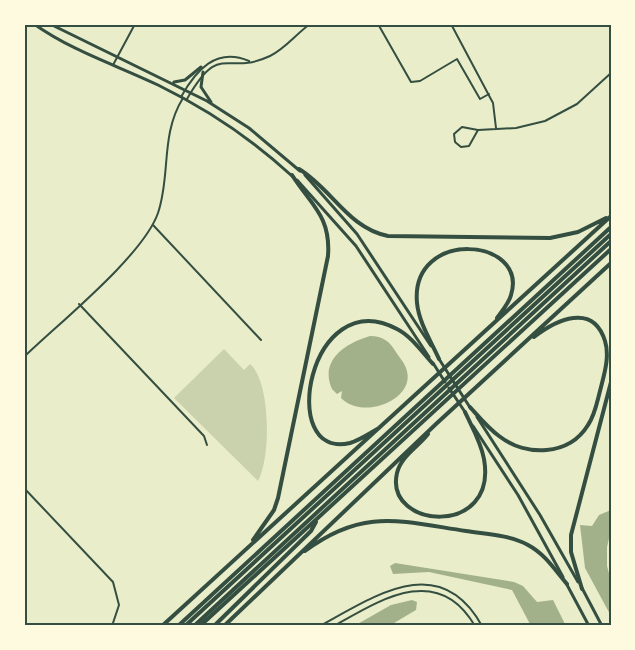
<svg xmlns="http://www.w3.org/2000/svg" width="635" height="650" font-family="'Roboto Serif',serif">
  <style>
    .green { fill: #cad2ad }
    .water { fill: #a3b18a }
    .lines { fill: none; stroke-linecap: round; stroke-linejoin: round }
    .minor { stroke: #344e41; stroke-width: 2 }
    .tertiary { stroke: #344e41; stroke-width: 2 }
    .secondary { stroke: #344e41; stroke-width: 3 }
    .motorway { stroke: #344e41; stroke-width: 4 }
    .neatline { fill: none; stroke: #344e41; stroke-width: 2 }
  </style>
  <rect width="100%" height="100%" fill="#e9edc9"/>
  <path class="green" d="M224,349L244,370L250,364C271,382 271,458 258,481L174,398Z"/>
  <path class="water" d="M370,336C383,336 389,341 396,352C399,357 404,362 406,368C418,399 363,421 341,398L342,391L337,394L332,389C319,360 346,343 370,336Z
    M611,510V530L607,547V566L611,581V616L585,568L580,525L592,526L599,515Z
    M395,563L514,582L523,586L537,602L553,600L566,626H531L512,590L429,572L393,574L390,566Z
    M412,600L417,602L416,610L389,626H354L391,605Z"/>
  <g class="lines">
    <path class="minor" d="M378,24L411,82L420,81L457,59L480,99L489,94
      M451,24L493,103L496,128
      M113,65L135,24
      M478,130L469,146L461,147L455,142L454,134L462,127L478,130L516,128L545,121L577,104L611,73
      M153,225L261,340
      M79,304L204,436L207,445
      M24,488L113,582L119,605L112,626"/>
    <path class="tertiary" d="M181,97C196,70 216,47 249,61
      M187,99C221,40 225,77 270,56C285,49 296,34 310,24
      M24,357C59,323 143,256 158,213C171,175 160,135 183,98
      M320,626C375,596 440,550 482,626
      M334,626C380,600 438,562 475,626"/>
    <path class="secondary" d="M34,24C72,51 116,65 158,85C207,109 252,139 292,176
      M50,24L207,101L249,128L300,171
      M203,72L201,87L211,102
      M174,82L185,80L201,67
      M305,175L357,234L431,346
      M297,180L356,246L429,357
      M439,359L471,409
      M433,363L445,382
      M449,388L465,412
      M477,417L540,515L578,582
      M473,426L518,495L563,577
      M566,583L589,626
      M582,588L602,626"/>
    <path class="motorway" d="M299,169C332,189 348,228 388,236L550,238L578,232L606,218
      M439,359C431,341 419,323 417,303C410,228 529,237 511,295C509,303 502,311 497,318
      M470,407C479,417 488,428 499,436C526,457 569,456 588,425C595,415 597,402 600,391C604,375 610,357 605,341C593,302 556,320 534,337
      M379,428C370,433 360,440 350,443C276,461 309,282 397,329C411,336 422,352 433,364
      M428,434C418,447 401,456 397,473C384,529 498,538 484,459C481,442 472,427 465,412
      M253,540L274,510L278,498L328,256C331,216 311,205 292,175
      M305,551C363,508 399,521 466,531C486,534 510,535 528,545C545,554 555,570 567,584
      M582,589L571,552V535L611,382
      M162,626L611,216
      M178,626L611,227
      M185,626L611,234
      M194,626L611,241
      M200,626L611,249
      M214,626L311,531L316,522
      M224,626L436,424L611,263"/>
  </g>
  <rect width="635" height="650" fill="none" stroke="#fefae0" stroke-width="51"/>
  <rect x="26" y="26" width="584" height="598" class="neatline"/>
</svg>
